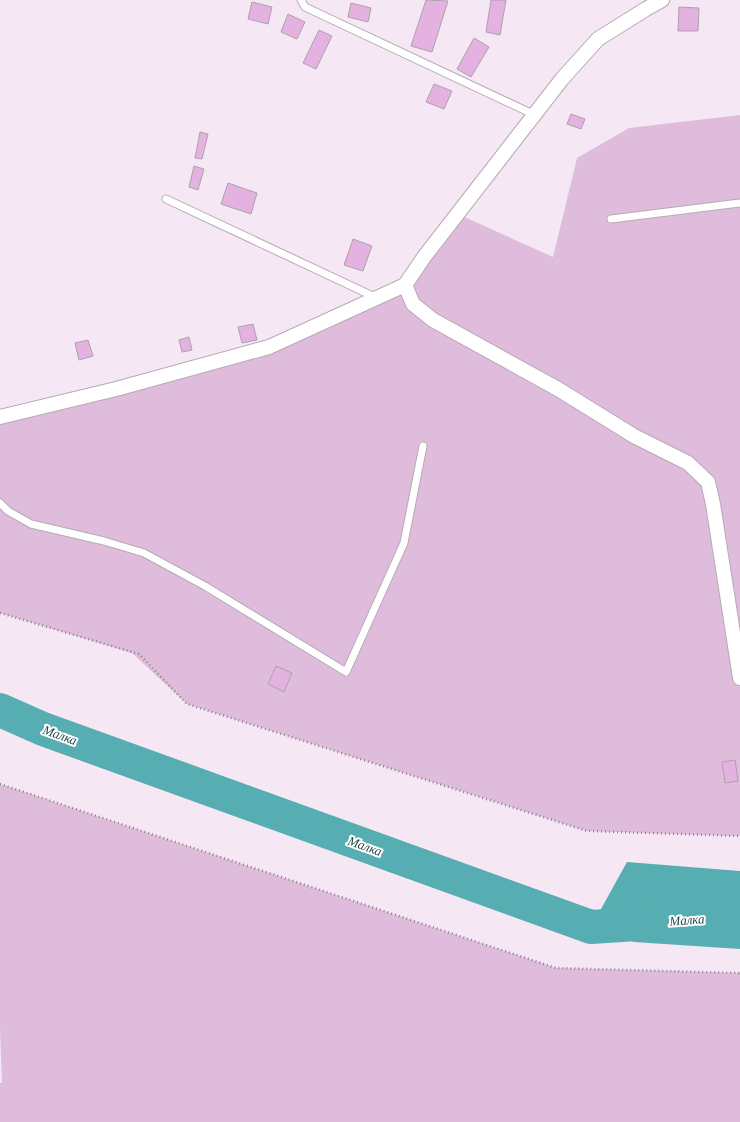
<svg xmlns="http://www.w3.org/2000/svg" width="740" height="1122" font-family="'Times New Roman',serif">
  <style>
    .green { fill: #dfbcdc }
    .water { fill: #57aeb2 }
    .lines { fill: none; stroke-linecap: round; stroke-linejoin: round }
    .river { stroke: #57aeb2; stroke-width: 34 }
    .building { fill: #e3b2e0; stroke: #ada1ab }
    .service-casing { stroke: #b6aab4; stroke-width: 9 }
    .minor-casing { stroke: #b6aab4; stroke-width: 16 }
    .path { stroke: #8b828a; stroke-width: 2.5; stroke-dasharray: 1 3; stroke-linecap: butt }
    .service { stroke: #fff; stroke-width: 7 }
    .minor { stroke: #fff; stroke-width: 14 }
    .labels { text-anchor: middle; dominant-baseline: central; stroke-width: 4; stroke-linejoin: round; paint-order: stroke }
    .water-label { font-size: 13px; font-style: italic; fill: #1e4648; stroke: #fff }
  </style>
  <rect width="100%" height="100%" fill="#f5e8f4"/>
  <path class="green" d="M740,115V836L587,831L187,704L132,653L0,613V417L269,347L405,285L458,214L553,257L577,158L629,128Z
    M0,784L556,968L740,973V1122H0V1083H2L0,1029Z"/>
  <path class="water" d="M627,862L740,871V949L634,942L591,927Z"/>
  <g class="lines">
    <path class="river" d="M0,710L43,729L591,927L637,924"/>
  </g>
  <path class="building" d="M426,0L448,1L432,52L411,46Z
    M491,0H506L500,35L486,32Z
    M252,2L272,7L268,24L248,19Z
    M351,3L371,8L368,22L348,17Z
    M679,7L699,8L698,31H678Z
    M288,14L305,22L297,39L281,32Z
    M319,30L332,36L316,69L303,63Z
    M474,38L489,47L471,77L457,69Z
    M434,84L452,91L444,109L426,102Z
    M571,114L585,119L581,129L567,124Z
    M200,132L208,134L202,159L195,158Z
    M194,166L204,169L198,190L189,187Z
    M228,183L257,193L251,214L221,204Z
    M353,239L372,246L363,271L344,265Z
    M253,324L257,340L242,343L238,327Z
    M189,337L192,350L182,352L179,340Z
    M88,340L93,356L79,360L75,343Z
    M276,666L292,673L284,692L268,684Z
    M735,760L738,781L725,783L722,762Z"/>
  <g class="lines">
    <g class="service-casing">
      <path id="service" d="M301,0L305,7L535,115
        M166,199L377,298
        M611,219L740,203
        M0,503L8,511L31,524L104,541L144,553L205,586L346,672L404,543L423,446"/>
    </g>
    <g class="minor-casing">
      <path id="minor" d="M662,0L646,9L598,39L562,79L424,257L405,285L413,304L433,320L558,389L634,436L688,463L708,482L713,504L740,678
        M0,417L116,389L269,347L405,285"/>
    </g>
    <path class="path" d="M0,613L139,654L187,704L587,831L740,836
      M0,784L556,968L740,973"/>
    <use href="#service" class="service"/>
    <use href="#minor" class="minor"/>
  </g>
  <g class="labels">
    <g class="water-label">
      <text transform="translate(60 735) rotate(20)">Малка</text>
      <text transform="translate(365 846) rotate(20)">Малка</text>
      <text transform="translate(687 920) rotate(-4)">Малка</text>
    </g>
  </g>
</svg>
